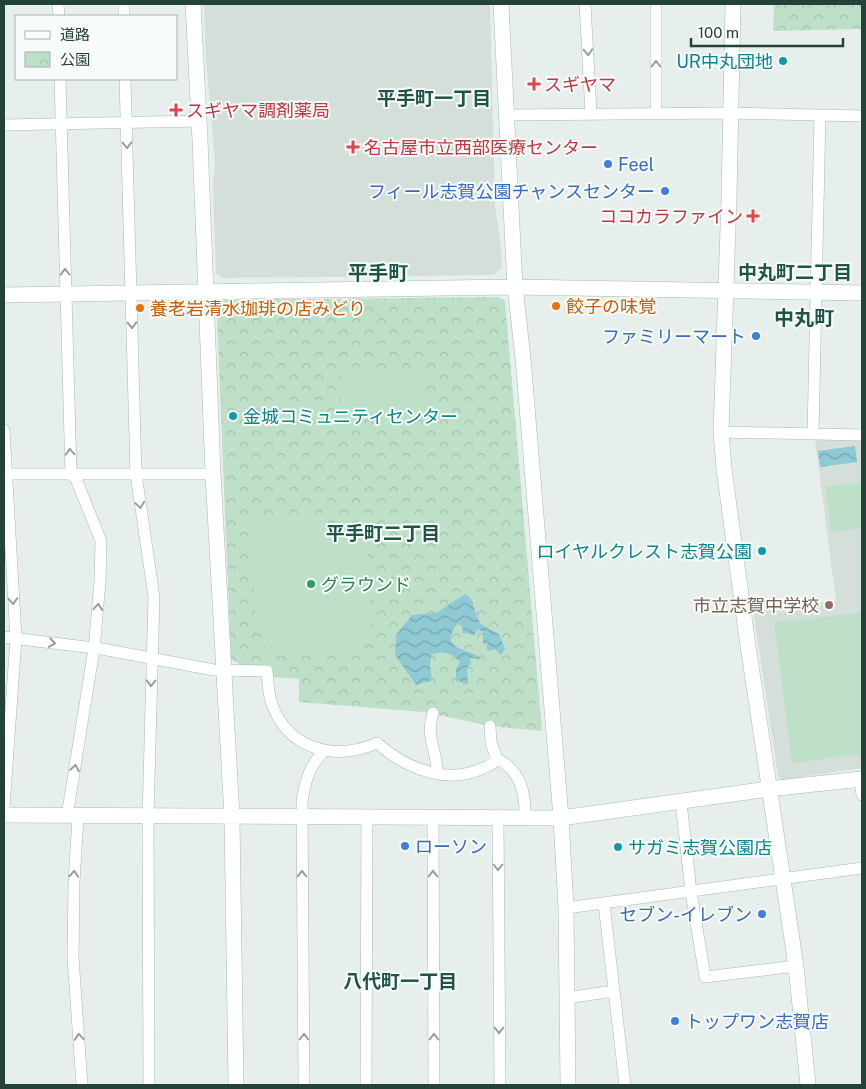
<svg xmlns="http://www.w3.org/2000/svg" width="866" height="1089" font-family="'Public Sans','Noto Sans JP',sans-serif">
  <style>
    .built { fill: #d4dfda }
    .park { fill: url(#park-crowns) }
    .pitch { fill: #bfe0c8 }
    .water { fill: url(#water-waves) }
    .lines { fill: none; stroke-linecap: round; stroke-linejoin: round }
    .street-casing { stroke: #a8b8b2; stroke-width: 12 }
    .secondary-casing { stroke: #a4bbb3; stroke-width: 16 }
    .street { stroke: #fff; stroke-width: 11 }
    .secondary { stroke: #fff; stroke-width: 15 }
    .oneway { stroke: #92a09c }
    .culture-dot { fill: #0f9aa8; stroke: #f7fbf9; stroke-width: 2 }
    .health-dot { fill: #e0444e; stroke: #f7fbf9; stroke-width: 2 }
    .shop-dot { fill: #3f7fe0; stroke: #f7fbf9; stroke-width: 2 }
    .food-dot { fill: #e8710a; stroke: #f7fbf9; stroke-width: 2 }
    .leisure-dot { fill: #2e9e5b; stroke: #f7fbf9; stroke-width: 2 }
    .education-dot { fill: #8d6e63; stroke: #f7fbf9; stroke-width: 2 }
    .labels { text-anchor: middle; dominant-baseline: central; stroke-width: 4; stroke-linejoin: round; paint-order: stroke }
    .culture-label { font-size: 18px; fill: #0d838f; stroke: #f7fbf9; text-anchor: end }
    .health-label { font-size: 18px; fill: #be3a42; stroke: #f7fbf9; text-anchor: start }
    .shop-label { font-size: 18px; fill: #366cbe; stroke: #f7fbf9; text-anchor: start }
    .food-label { font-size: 18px; fill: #c56008; stroke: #f7fbf9; text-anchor: start }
    .leisure-label { font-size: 18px; fill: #27864d; stroke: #f7fbf9; text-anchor: start }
    .education-label { font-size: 18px; fill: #785e54; stroke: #f7fbf9; text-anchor: end }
    .neighbourhood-label { font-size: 19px; font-weight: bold; fill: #1f5548; stroke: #f7fbf9 }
    .quarter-label { font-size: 20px; font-weight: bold; fill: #1f5548; stroke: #f7fbf9 }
  </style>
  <defs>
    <pattern id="park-crowns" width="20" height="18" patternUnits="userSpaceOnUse" patternTransform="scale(1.25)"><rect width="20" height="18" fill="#bfe0c8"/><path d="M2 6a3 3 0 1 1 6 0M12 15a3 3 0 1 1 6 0" fill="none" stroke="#a4c1ad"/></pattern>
    <pattern id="water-waves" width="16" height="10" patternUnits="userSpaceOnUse" patternTransform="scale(1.25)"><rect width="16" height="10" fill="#8ec9d4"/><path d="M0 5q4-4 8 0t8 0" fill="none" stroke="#74a5ad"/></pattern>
  </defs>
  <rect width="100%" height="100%" fill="#e6efeb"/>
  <path class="built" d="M204,4H490L495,207L501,247L502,268L493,275L222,278L216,274L213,184L215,161L206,59Z
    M815,440H862V768L782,780L778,776L753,610L836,601Z"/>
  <path class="park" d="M774,4H862V29L773,31Z
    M499,297L505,301L542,731L490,726L424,712L299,702V679L272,677L273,668L241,665L231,659L217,317L224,300Z"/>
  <path class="pitch" d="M341,365L379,371L425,373L424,410L347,414L341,411Z
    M862,482V528L831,532L825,487Z
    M248,520H303L357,526L367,540L371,634L354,647H266L257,628Z
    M862,613V754L792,763L774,622Z"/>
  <path class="water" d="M855,446L857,462L820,467L818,451Z
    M465,594L470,597L478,619L482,625L499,634L505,649L501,655L495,649L490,651L487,650V643L483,645V632L478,629L474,635L463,633L462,626L457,624C438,651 468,647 482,659L470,658L471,664L467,667L468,683L464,684L459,680L456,682V669L460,662C452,653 442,649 431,655L430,665L432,680L416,685L395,655L396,635L412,615L436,613Z"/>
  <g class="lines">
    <g class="street-casing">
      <path id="street" d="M58,4L59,16
        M124,4V16
        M585,4L591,113
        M60,79L71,474L76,479L101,541L100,582L94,649L67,816
        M125,79L136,474L154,597L148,817L149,1085
        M656,113V4
        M505,115L729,113L862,116
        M4,125L199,121
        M4,430L16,638L4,807
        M721,432L862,435
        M813,434L820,115
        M4,474H213
        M4,637L102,649L214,670L267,671C268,681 268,691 271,701C286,749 334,762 377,743C404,767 445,785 481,769C488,766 493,765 497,759C518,769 525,790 525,812
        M433,713C425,738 437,749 437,773
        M490,726L491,743L497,759
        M860,780L862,795
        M681,802L691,892L705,977L796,966
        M78,817L74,882L73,957L82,1085
        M433,818L434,1085
        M498,818L500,1085
        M604,904L625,1085
        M566,908L862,868
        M566,998L614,991
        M304,1085L302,802C305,782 309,766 324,751
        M366,1085L367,817"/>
    </g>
    <g class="secondary-casing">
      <path id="secondary" d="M193,4L200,140L213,474L232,818L236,1085
        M501,4L515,287L523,358L561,818L566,908L568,1085
        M733,4L729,198L721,432L724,469L748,646L796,966L808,1085
        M4,295L515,287L862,293
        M4,815L561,818L768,789L862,779"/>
    </g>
    <use href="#street" class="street"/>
    <use href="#secondary" class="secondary"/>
  </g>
  <defs><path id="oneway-chevron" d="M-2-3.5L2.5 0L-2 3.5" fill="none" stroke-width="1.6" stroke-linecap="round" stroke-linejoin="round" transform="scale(1.25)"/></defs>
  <g class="oneway">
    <use href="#oneway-chevron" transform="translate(588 52) rotate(87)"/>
    <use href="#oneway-chevron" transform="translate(656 64) rotate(-90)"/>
    <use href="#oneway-chevron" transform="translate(127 145) rotate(88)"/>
    <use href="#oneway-chevron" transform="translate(65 272) rotate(-91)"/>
    <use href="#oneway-chevron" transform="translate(132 325) rotate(89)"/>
    <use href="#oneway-chevron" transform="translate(70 452) rotate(-92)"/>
    <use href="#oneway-chevron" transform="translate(140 505) rotate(82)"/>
    <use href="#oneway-chevron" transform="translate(13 601) rotate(86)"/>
    <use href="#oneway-chevron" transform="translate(98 607) rotate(-85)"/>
    <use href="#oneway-chevron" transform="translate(52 643) rotate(8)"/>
    <use href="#oneway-chevron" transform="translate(151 683) rotate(91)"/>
    <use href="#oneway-chevron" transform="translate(75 768) rotate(-81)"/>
    <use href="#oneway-chevron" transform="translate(498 867) rotate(90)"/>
    <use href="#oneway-chevron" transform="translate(74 874) rotate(-87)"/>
    <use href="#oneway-chevron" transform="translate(302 874) rotate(-90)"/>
    <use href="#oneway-chevron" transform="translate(433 874) rotate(-90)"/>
    <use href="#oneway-chevron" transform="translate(499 1030) rotate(90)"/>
    <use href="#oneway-chevron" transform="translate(79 1037) rotate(-94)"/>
    <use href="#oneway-chevron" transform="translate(304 1037) rotate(-90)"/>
    <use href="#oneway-chevron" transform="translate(434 1037) rotate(-90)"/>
  </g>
  <g class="culture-dot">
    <circle cx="783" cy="61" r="5"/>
    <circle cx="233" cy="416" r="5"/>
    <circle cx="762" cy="551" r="5"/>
    <circle cx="618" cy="847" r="5"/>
  </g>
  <g class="health-dot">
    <path d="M531.5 76.5h5v5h5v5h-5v5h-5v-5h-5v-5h5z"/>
    <path d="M173.5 102.5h5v5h5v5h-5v5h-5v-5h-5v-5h5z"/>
    <path d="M350.5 139.5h5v5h5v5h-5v5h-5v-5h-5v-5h5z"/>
    <path d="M750.5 208.5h5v5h5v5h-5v5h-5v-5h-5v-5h5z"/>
  </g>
  <g class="shop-dot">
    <circle cx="608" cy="164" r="5"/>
    <circle cx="665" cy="191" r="5"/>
    <circle cx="756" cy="336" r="5"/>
    <circle cx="405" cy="846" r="5"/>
    <circle cx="762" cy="914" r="5"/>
    <circle cx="675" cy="1021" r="5"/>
  </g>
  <g class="food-dot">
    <circle cx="556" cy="306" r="5"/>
    <circle cx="140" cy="308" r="5"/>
  </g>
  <circle class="leisure-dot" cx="311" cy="584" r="5"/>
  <circle class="education-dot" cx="829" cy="605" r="5"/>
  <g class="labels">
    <g class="culture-label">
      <text x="773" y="61">UR中丸団地</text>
      <text x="243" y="416" text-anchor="start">金城コミュニティセンター</text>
      <text x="752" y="551">ロイヤルクレスト志賀公園</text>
      <text x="628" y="847" text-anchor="start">サガミ志賀公園店</text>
    </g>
    <g class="health-label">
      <text x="544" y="84">スギヤマ</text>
      <text x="186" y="110">スギヤマ調剤薬局</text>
      <text x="364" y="147">名古屋市立西部医療センター</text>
      <text x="743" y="216" text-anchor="end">ココカラファイン</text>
    </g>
    <g class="shop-label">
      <text x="618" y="164">Feel</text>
      <text x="655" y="191" text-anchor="end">フィール志賀公園チャンスセンター</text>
      <text x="746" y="336" text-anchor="end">ファミリーマート</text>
      <text x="415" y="846">ローソン</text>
      <text x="752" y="914" text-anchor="end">セブン-イレブン</text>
      <text x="685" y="1021">トップワン志賀店</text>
    </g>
    <g class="food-label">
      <text x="566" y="306">餃子の味覚</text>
      <text x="150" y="308">養老岩清水珈琲の店みどり</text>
    </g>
    <g class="leisure-label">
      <text x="321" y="584">グラウンド</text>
    </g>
    <g class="education-label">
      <text x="819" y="605">市立志賀中学校</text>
    </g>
    <g class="neighbourhood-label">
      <text x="434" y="98">平手町一丁目</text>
      <text x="795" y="272">中丸町二丁目</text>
      <text x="383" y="533">平手町二丁目</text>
      <text x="400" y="981">八代町一丁目</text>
    </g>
    <g class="quarter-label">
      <text x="378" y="273">平手町</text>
      <text x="804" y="318">中丸町</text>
    </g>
  </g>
  <rect width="866" height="1089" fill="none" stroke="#24423a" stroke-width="10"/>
  <rect x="15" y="15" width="162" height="65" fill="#f7fbf9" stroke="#a3b1ad"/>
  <rect x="25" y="31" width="25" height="8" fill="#ffffff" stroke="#a3b1ad"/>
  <text x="60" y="40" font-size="15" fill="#24423a">道路</text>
  <rect x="25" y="52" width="25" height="15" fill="url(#park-crowns)" stroke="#a3b1ad"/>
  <text x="60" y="65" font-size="15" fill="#24423a">公園</text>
  <path d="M691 38v8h152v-8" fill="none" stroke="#24423a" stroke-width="2.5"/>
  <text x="698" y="38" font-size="15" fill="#24423a" stroke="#f7fbf9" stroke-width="4" paint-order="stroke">100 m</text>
</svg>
